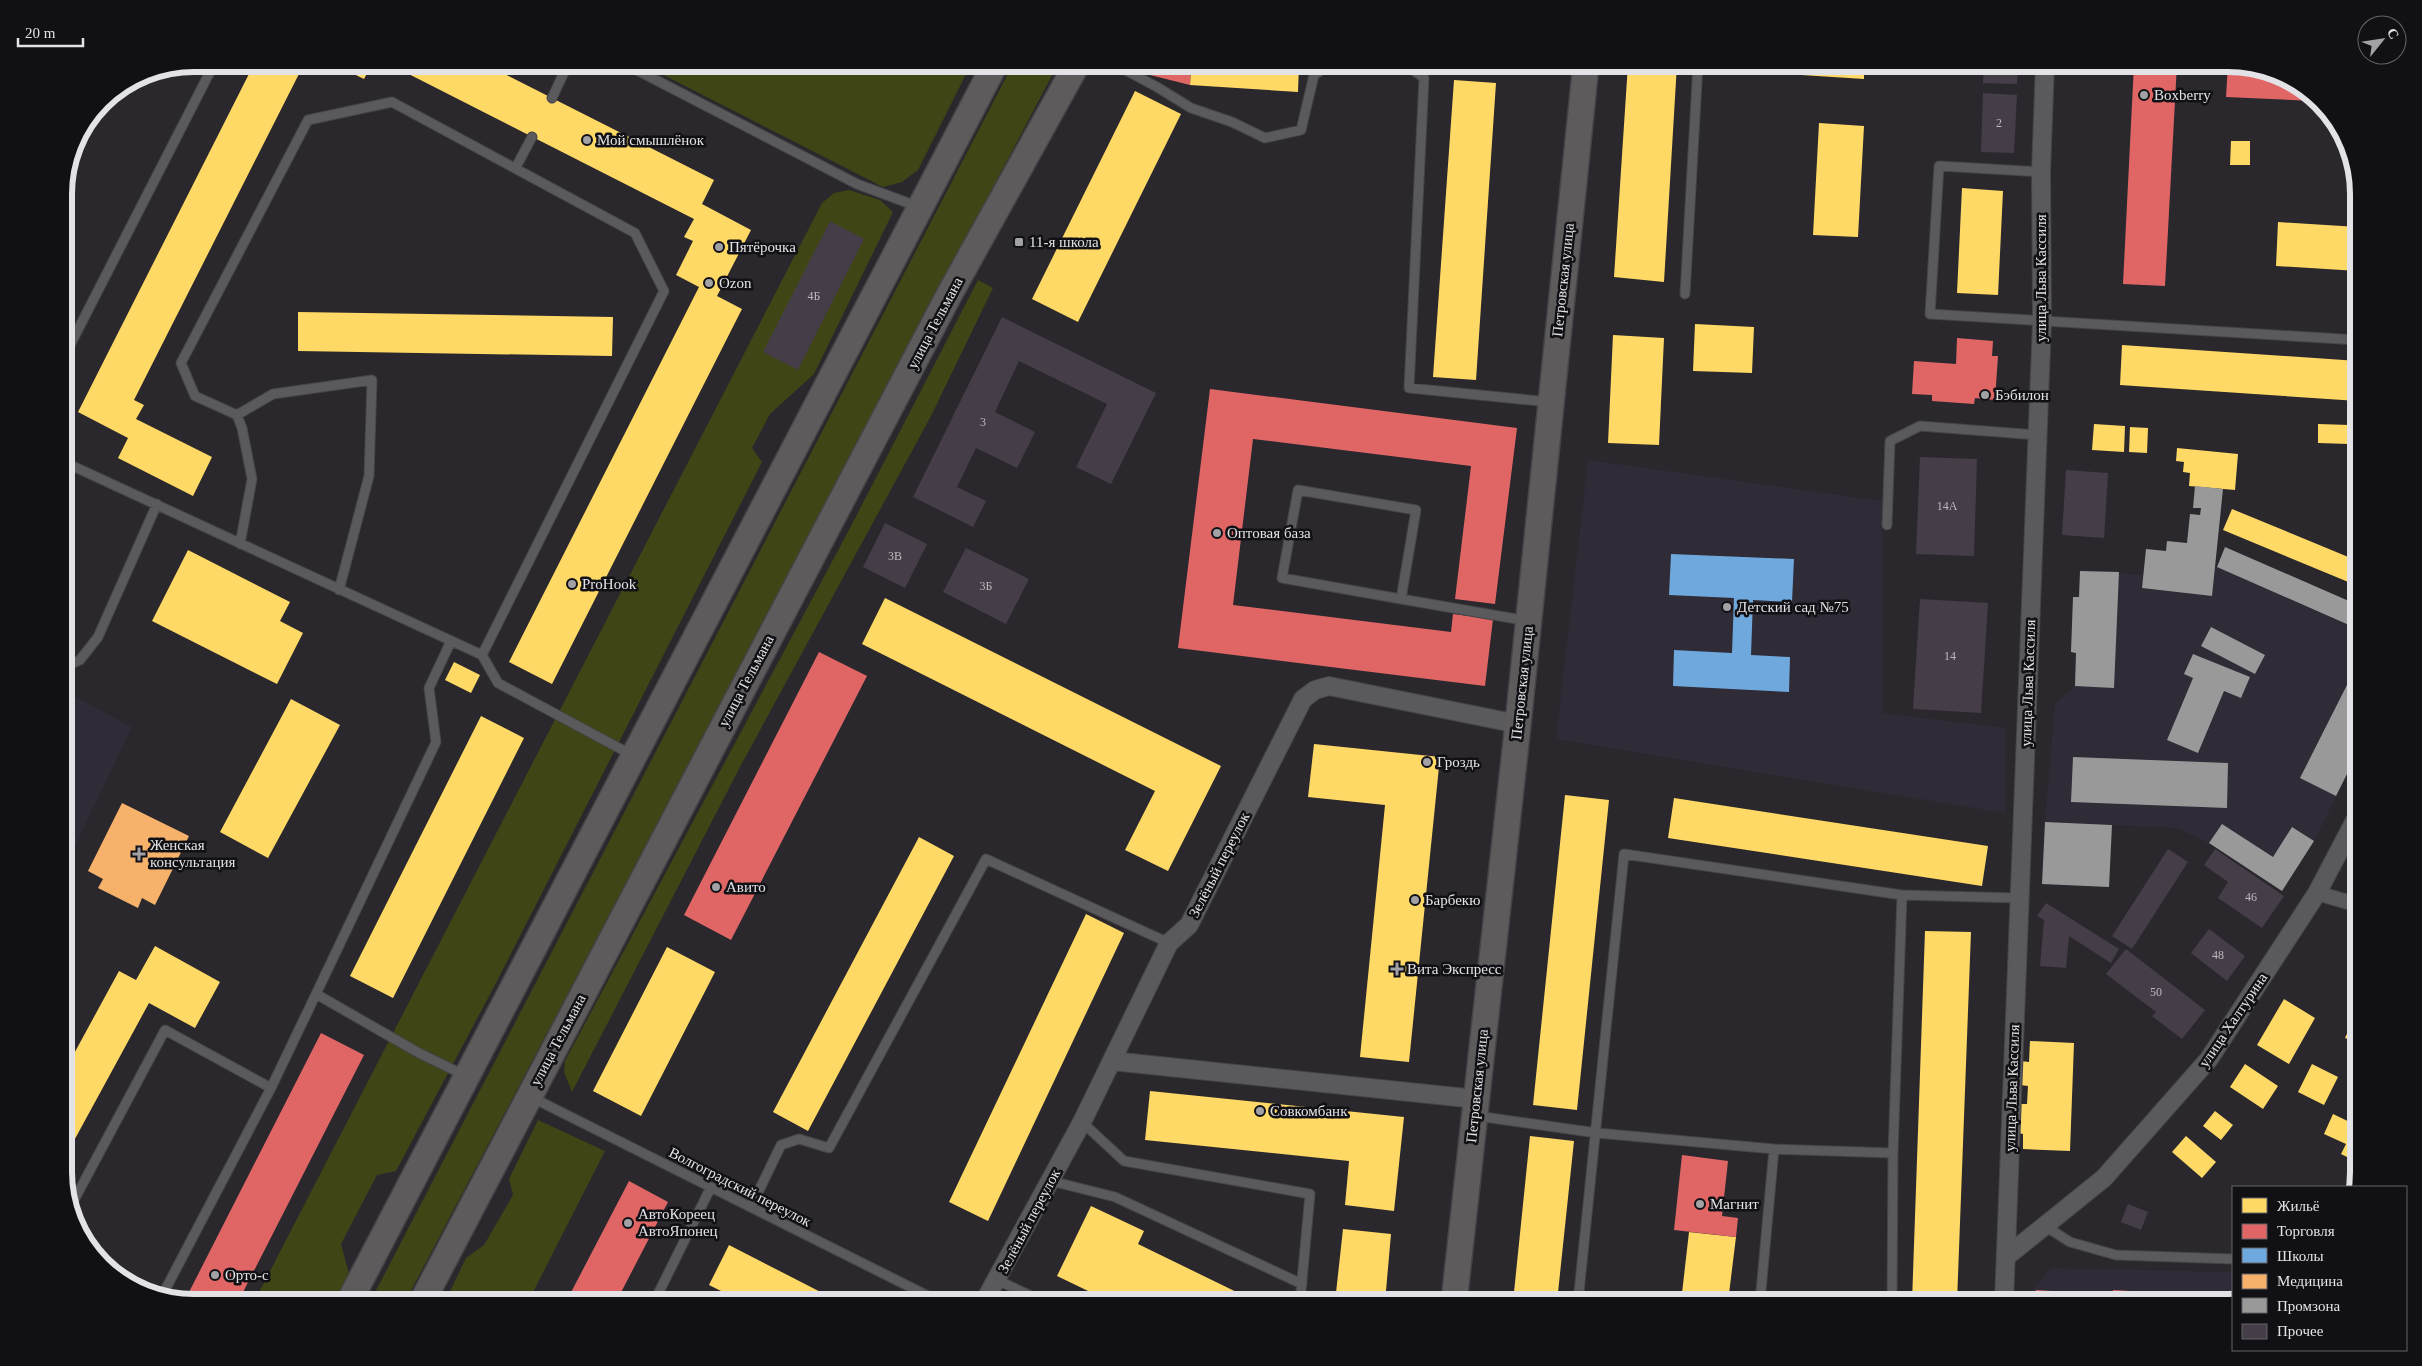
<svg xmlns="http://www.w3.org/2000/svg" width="2422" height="1366" font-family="Georgia,serif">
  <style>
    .built { fill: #2f2b37 }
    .green { fill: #3f4514 }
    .homes { fill: #ffd966 }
    .shops { fill: #e06666 }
    .schools { fill: #6fa8dc }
    .health { fill: #f6b26b }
    .industry { fill: #999 }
    .building { fill: #453d47 }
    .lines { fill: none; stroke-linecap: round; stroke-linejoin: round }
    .service-casing { stroke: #454447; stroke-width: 11 }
    .pedestrian-casing { stroke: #454447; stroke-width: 16 }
    .minor-casing { stroke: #454447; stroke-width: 20 }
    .secondary-casing { stroke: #454447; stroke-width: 28 }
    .service { stroke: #5a595c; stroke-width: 9 }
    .pedestrian { stroke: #5a595c; stroke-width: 14 }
    .minor { stroke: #5a595c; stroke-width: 18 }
    .secondary { stroke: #5e5b5d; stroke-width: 25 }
    .poi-dot { fill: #a2a1a5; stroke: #111014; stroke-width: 2 }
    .labels { text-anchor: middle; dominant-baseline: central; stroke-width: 5; stroke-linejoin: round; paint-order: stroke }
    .number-label { font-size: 12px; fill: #bcb9be }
    .poi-label { font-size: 15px; fill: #e3e2e6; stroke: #111014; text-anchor: start }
    .street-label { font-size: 15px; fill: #e3e2e6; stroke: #111014 }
    .rim { fill: none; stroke: #e3e2e6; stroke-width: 6 }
  </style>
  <rect width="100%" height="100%" fill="#2a282d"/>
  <path class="built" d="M1588,460L1882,501V713L2005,728V813L1556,739Z
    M2215,566L2358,629V752L2314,841L2282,891L2209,843L2176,828L2045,822L2055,704L2075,686L2076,653L2071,652L2073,597H2079L2080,571L2143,575L2142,588L2211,596Z
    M64,691L132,727L64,869Z
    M2051,1268L2233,1272V1301L2023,1302Z"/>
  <path class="green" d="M642,64H971L918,170L902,182L883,187Z
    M1013,64H1058L405,1302H370Z
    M849,190L880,200L893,212L814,374L770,414L752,448L762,462L496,983L396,1171L377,1175L341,1244L349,1274L335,1302H254L822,203L834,193Z
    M978,280L993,288L931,416L740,767L572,1092L564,1072L565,1061L850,528Z
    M538,1120L605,1151L528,1302H445L466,1258L484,1245L513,1195L509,1179Z"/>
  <path class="homes" d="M254,64H304L134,400L144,405L136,419L212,457L193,496L118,458L128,438L78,412Z
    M307,64H329L324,73Z
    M333,64H372L364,79Z
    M389,64H485L714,180L702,204L751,230L717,296L742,309L552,684L509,662L699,287L676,275L693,241L684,237L694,219Z
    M1191,64H1299L1298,92L1190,85Z
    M1628,64H1677L1664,282L1614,277Z
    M1754,64H1864V79L1753,72Z
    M1454,80L1496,83L1476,380L1433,377Z
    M1135,91L1181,114L1078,322L1032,299Z
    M1819,123L1864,126L1858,237L1813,235Z
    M2231,141H2250V165H2230Z
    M1962,188L2003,191L1998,295L1957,293Z
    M2278,222L2358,227V271L2276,266Z
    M298,312L613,317L612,356L298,351Z
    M1695,324L1754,327L1752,373L1693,371Z
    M1613,335L1664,338L1659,445L1608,443Z
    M2122,345L2358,361V401L2120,385Z
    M2094,424L2125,426L2124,452L2092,450Z
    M2318,424L2350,425L2349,444L2318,443Z
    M2130,427L2148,428L2147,453L2129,452Z
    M2177,448L2238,454L2235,490L2189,486L2190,473L2183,472L2184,462L2176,461Z
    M2232,509L2358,561V586L2223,530Z
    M188,550L290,602L280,621L303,633L277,684L152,621Z
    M64,579L69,581L73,590L68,597L73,599L64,619Z
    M885,598L1221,766L1168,871L1125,850L1155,791L862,644Z
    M454,662L480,675L471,693L445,680Z
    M291,699L340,725L268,858L220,832Z
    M481,716L524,738L393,998L350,976Z
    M1314,744L1440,757L1409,1062L1360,1057L1385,805L1308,797Z
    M1565,795L1609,800L1577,1110L1533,1105Z
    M1674,798L1988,846L1982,886L1668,838Z
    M919,837L954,856L808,1131L773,1112Z
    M1086,914L1124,933L988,1221L949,1202Z
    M1925,931L1971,932L1957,1302H1912Z
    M155,946L220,982L195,1028L149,1003L64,1159V1072L119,971L136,980Z
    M667,947L715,972L641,1116L593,1091Z
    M2284,999L2315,1018L2289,1064L2257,1045Z
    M2352,1023L2358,1025V1043L2345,1038Z
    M2030,1041L2074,1043L2070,1151L2023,1149V1134L2018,1133L2019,1104H2027L2028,1086L2020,1085L2021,1061L2029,1062Z
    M2245,1064L2278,1086L2263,1109L2230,1087Z
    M2312,1064L2338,1077L2324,1105L2298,1092Z
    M1150,1091L1404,1117L1394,1211L1345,1205L1349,1161L1145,1140Z
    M2215,1111L2233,1125L2221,1140L2203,1126Z
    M2333,1114L2358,1126V1155L2355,1161L2341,1154L2346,1144L2324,1134Z
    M1530,1136L1574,1141L1557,1302H1513Z
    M2186,1136L2216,1162L2202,1178L2172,1152Z
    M1091,1206L1144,1231L1138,1244L1257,1302H1111L1057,1276Z
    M1343,1229L1391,1234L1385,1302H1335Z
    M1689,1232L1736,1237L1728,1302H1681Z
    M729,1245L840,1302H743L709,1285Z"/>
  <path class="shops" d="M1150,64H1191L1190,85L1146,74Z
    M2134,64H2177L2165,286L2123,284Z
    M2228,64L2293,81L2314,101L2226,97Z
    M1957,338L1993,341L1992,356H1998L1995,400L1975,398L1974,404L1932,401V395L1912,394L1914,361L1956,364Z
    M1210,389L1517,428L1495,604L1455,599L1471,466L1253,439L1233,605L1451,632L1453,614L1493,619L1485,686L1178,648Z
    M819,652L867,676L731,940L684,915Z
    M321,1033L364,1055L238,1302H195L185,1300Z
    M1682,1155L1728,1161L1722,1216L1738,1218L1736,1237L1674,1230Z
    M629,1181L668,1202L616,1302H566Z
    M2036,1290L2082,1293L2081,1302H2035Z
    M2113,1290L2233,1297V1301L2113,1302Z"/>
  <path class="schools" d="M1671,554L1794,559L1792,602L1753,600L1751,655L1790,657L1789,692L1673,686L1674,650L1732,653L1734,598L1669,595Z"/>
  <path class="health" d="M122,803L189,836L155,905L142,898L138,908L98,888L103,879L88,871Z"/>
  <path class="industry" d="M2195,486L2223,489L2212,596L2142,588L2146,549L2166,551L2167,541L2187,543L2190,514L2200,515L2201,508H2193Z
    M2225,547L2358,605V629L2217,567Z
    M2080,571L2119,572L2114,688L2075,686L2076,653L2071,652L2073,597H2079Z
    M2211,627L2265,655L2255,674L2201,646Z
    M2193,654L2250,677L2241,698L2224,691L2198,753L2167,740L2193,678L2184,674Z
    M2353,673L2358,676V752L2336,796L2300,778Z
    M2073,757L2228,763L2227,808L2071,802Z
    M2045,822L2112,825L2109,887L2042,884Z
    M2222,824L2273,857L2292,827L2314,841L2282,891L2209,843Z"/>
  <path class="building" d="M1984,64H2018L2017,84L1983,83Z
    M1983,93L2017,95L2014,153L1981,152Z
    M830,221L864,239L798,370L763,352Z
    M1002,317L1156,393L1111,484L1076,467L1107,404L1019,361L995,412L1035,432L1017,468L976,448L957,487L986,501L973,527L913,497Z
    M1920,457L1977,459L1974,556L1916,554Z
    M2066,470L2108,473L2104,538L2062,535Z
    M885,523L927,544L905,588L863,567Z
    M966,548L1029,579L1006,624L943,592Z
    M1920,599L1988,603L1981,713L1913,709Z
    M2168,849L2188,862L2132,949L2112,936Z
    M2215,849L2284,896L2262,928L2218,898L2228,882L2204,865Z
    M2046,903L2119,949L2111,963L2069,936L2066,968L2040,966L2044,920L2037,916Z
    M2209,929L2245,956L2227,981L2191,953Z
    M2126,949L2205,1010L2182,1039L2152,1016L2156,1012L2106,974Z
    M2128,1204L2148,1212L2141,1230L2121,1222Z"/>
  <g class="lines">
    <g class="service-casing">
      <path id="service" d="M625,64L857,184L919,207
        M1114,64L1157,87L1191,108L1232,122L1265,138L1301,130L1314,75L1331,64
        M1368,64L1408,66L1424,78L1409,388L1550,402
        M552,98L568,64
        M516,167L532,137
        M2041,172L1939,166L1930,314L2358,340
        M1685,294L1698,64
        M64,357L214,64
        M237,415L242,428L252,479L240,544
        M64,462L482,655L498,683L632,755
        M1887,525L1890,441L1920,426L2038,435
        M339,590L369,476L372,380L273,394L237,415L195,396L181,363L308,120L392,102L635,233L664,291L482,655
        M1401,599L1282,578L1298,490L1416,510L1401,599L1528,621
        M64,667L80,660L98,637L157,504
        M316,994L436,742L429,688L451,641
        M531,1097L940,1302
        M1477,1116L1597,1133L1774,1149L1893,1153
        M1082,1122L1124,1161L1310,1194L1300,1302
        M1051,1181L1115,1197L1302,1284
        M72,1204L165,1030L271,1088
        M751,1207L781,1145L799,1139L829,1148L986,859L1169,943
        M2045,1226L2070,1242L2116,1255L2233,1259
        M997,1280L1044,1302
        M163,1294L271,1088L316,994L419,1053L466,1076
        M654,1302L711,1187
        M1578,1302L1624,854L1902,895
        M1760,1302L1774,1149
        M1892,1302L1893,1153L1902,895L2019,898"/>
    </g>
    <g class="pedestrian-casing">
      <path id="pedestrian" d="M2317,893L2358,905"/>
    </g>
    <g class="minor-casing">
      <path id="minor" d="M1112,1061L1476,1099
        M2006,1257L2104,1178L2209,1059L2317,893L2358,815
        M984,1302L1082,1122L1169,943L1189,925L1303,699L1315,690L1329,686L1518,724
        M2004,1302L2042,321L2041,172L2045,64"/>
    </g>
    <g class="secondary-casing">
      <path id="secondary" d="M349,1302L995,64
        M422,1302L949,295L1077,64
        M1454,1302L1518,724L1586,64"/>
    </g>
    <use href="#service" class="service"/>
    <use href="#pedestrian" class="pedestrian"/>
    <use href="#minor" class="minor"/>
    <use href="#secondary" class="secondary"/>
  </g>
  <g class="poi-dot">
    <circle cx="2144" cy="95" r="5"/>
    <circle cx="587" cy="140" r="5"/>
    <rect x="1014" y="237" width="10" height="10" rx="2.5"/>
    <circle cx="719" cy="247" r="5"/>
    <circle cx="709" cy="283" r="5"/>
    <circle cx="1985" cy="395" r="5"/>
    <circle cx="1217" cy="533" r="5"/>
    <circle cx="572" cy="584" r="5"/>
    <circle cx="1727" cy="607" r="5"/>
    <circle cx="1427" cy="762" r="5"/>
    <path d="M136.5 846.5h5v5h5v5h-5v5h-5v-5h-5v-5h5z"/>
    <circle cx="716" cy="887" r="5"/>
    <circle cx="1415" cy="900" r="5"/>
    <path d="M1394.5 961.5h5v5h5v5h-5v5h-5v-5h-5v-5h5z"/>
    <circle cx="1260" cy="1111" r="5"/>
    <circle cx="1700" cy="1204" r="5"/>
    <circle cx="628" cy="1223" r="5"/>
    <circle cx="215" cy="1275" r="5"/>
  </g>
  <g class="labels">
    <g class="number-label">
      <text x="1999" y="123">2</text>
      <text x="814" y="296">4Б</text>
      <text x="983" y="422">3</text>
      <text x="1947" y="506">14А</text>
      <text x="895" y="556">3В</text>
      <text x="986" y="586">3Б</text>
      <text x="1950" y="656">14</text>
      <text x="2251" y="897">46</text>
      <text x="2218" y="955">48</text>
      <text x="2156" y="992">50</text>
    </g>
    <g class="poi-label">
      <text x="2154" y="95">Boxberry</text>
      <text x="597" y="140">Мой смышлёнок</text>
      <text x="1029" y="242">11-я школа</text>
      <text x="729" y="247">Пятёрочка</text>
      <text x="719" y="283">Ozon</text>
      <text x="1995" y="395">Бэбилон</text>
      <text x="1227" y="533">Оптовая база</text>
      <text x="582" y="584">ProHook</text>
      <text x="1737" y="607">Детский сад №75</text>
      <text x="1437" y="762">Гроздь</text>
      <text x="150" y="845">Женская<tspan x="150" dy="17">консультация</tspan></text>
      <text x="726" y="887">Авито</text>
      <text x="1425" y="900">Барбекю</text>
      <text x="1407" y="969">Вита Экспресс</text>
      <text x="1270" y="1111">Совкомбанк</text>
      <text x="1710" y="1204">Магнит</text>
      <text x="638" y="1214">АвтоКореец<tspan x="638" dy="17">АвтоЯпонец</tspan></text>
      <text x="225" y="1275">Орто-с</text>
    </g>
    <g class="street-label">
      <text transform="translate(2041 278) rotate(-90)">улица Льва Кассиля</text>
      <text transform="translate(1563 280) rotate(-84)">Петровская улица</text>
      <text transform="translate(935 323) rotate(-62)">улица Тельмана</text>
      <text transform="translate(746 681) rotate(-62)">улица Тельмана</text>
      <text transform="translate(1522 683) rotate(-84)">Петровская улица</text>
      <text transform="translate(2028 683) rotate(-88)">улица Льва Кассиля</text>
      <text transform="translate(1219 865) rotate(-63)">Зелёный переулок</text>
      <text transform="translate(2233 1020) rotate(-56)">улица Халтурина</text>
      <text transform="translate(558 1040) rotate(-62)">улица Тельмана</text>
      <text transform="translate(1477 1086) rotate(-84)">Петровская улица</text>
      <text transform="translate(2012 1088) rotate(-88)">улица Льва Кассиля</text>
      <text transform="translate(740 1187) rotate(27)">Волгоградский переулок</text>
      <text transform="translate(1029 1221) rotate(-62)">Зелёный переулок</text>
    </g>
  </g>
  <path d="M0 0H2422V1366H0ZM194 72H2228A122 122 0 0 1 2350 194V1172A122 122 0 0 1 2228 1294H194A122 122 0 0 1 72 1172V194A122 122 0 0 1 194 72Z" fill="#111014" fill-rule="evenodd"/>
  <path class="rim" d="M194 72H2228A122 122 0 0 1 2350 194V1172A122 122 0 0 1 2228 1294H194A122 122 0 0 1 72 1172V194A122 122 0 0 1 194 72Z"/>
  <rect x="2232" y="1186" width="175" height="165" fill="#111014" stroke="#656468"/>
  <rect x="2242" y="1198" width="25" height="15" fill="#ffd966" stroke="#656468"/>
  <text x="2277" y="1211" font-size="15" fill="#e3e2e6">Жильё</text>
  <rect x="2242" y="1224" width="25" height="15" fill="#e06666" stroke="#656468"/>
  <text x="2277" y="1236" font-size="15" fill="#e3e2e6">Торговля</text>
  <rect x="2242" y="1248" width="25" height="15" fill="#6fa8dc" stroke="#656468"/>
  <text x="2277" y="1261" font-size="15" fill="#e3e2e6">Школы</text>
  <rect x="2242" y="1274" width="25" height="15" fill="#f6b26b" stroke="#656468"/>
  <text x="2277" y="1286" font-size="15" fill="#e3e2e6">Медицина</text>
  <rect x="2242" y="1298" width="25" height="15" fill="#999999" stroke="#656468"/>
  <text x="2277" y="1311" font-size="15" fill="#e3e2e6">Промзона</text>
  <rect x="2242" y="1324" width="25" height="15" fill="#453d47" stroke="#656468"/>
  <text x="2277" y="1336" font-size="15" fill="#e3e2e6">Прочее</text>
  <g transform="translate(2382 40) rotate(60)"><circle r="24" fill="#111014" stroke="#656468"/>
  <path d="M0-4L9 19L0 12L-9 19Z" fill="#a2a1a5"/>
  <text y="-8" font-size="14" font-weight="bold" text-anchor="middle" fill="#e3e2e6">С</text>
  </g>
  <path d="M18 38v8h65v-8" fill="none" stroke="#e3e2e6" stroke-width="2.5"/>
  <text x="25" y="38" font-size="15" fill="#e3e2e6" stroke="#111014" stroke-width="4" paint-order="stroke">20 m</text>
</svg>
